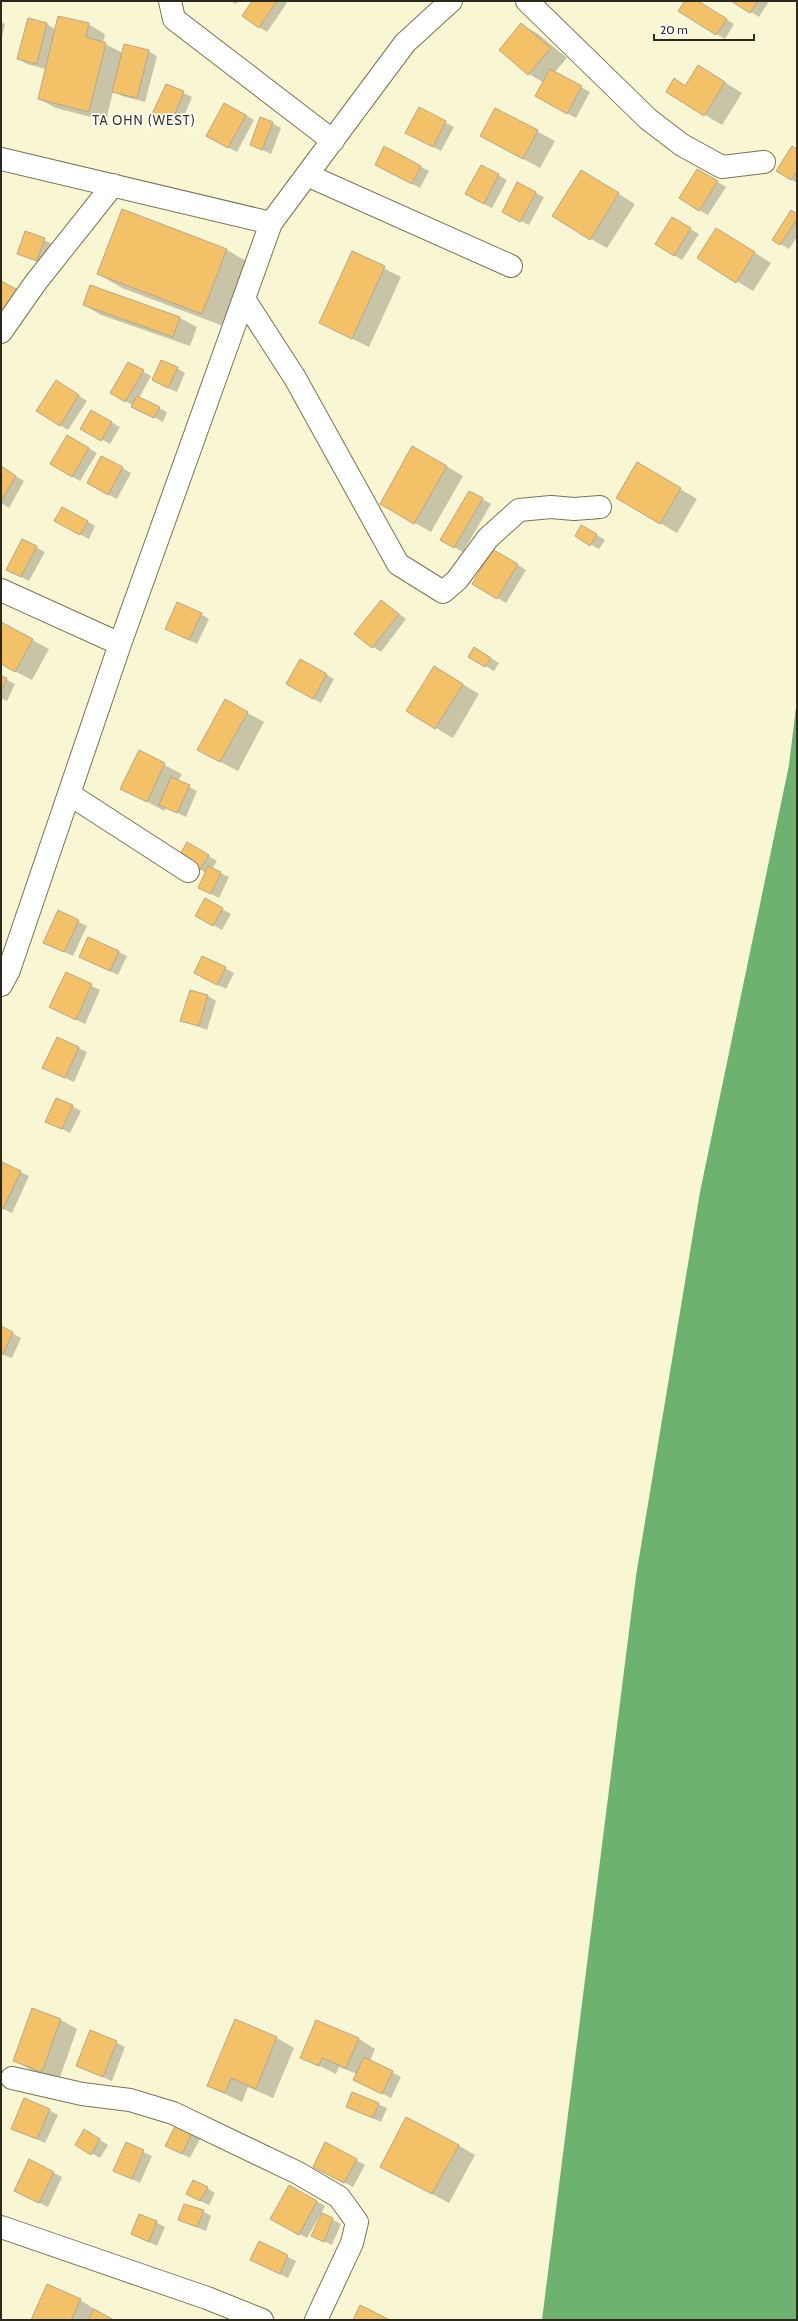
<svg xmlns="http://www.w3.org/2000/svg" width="798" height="2321" font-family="Cabin,sans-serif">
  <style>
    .water { fill: #6db36f }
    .shadow { fill: #0003 }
    .building { fill: #f3c168; stroke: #b8a789 }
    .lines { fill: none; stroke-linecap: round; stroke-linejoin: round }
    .street-casing { stroke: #787455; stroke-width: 24 }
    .secondary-casing { stroke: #787455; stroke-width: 24 }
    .street { stroke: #fff; stroke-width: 22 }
    .secondary { stroke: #fff; stroke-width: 22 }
    .labels { text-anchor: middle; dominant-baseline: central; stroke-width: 3.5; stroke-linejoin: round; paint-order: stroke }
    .quarter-label { font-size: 13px; letter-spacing: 1px; fill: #3a3619; stroke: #fff }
  </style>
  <rect width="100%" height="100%" fill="#f9f6d3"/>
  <path class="water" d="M797,699V2320H542L636,1576L700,1192L789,765Z"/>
  <path class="shadow" d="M230,1H238L236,4Z
    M253,1H283L287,3L267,32L259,27Z
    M686,1H697L734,24L725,39L679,11Z
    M733,1H769L759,17Z
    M29,20L47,24L56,30L88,24L105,34L103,43L123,53L148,51L157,56L145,102L122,96L113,91L106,121L56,108L39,99L46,69L27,64L18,59Z
    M1,22L5,24L1,41Z
    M521,24L538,34L567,58L554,73L590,92L576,118L545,101L544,83L529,74Z
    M715,76L742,93L722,125L667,92L674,80L686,86Z
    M166,85L192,97L180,126L154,114Z
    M419,108L454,127L441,151L414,137Z
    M496,109L555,141L540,168L498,145Z
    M246,115L254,120L237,152L216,141Z
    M272,123L281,128L271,154L251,145Z
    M385,148L429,171L420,188L384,169Z
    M797,150V183L778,171Z
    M481,166L507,180L492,208L474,199Z
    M698,170L726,187L708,215L680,198Z
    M598,181L635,204L607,248L591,239Z
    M536,193L544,197L529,225L511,216Z
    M123,211L227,250L251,264L226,327L122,288L98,274Z
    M797,215V237L789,249L774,240Z
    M672,218L699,234L682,260L674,255Z
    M26,232L53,244L45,265L18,253Z
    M733,239L771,263L753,291L698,257Z
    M352,252L401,277L369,347L320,323Z
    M91,286L180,318L197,327L190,346L101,315L84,305Z
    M128,363L151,376L139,398L167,412L163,422L111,393Z
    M177,368L185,373L177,392L161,385Z
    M64,386L87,401L68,430L60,425Z
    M91,411L120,427L110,444L81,428Z
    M68,436L97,453L80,481L51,464Z
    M638,464L697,499L677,533L618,498Z
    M446,466L463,476L431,532L381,504Z
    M1,467L24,481L9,508L1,503Z
    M122,468L131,473L117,499L96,488Z
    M470,492L491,504L463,552L441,540Z
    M87,521L95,526L89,539L63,526Z
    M582,526L605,540L599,549L576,536Z
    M23,540L45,552L29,581L16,574Z
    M493,550L526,570L506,603L473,583Z
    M381,601L406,619L381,652L373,647Z
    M201,614L209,619L197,644L175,633Z
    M1,623L49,649L32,680L1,664Z
    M483,653L499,663L494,671L469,656Z
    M300,660L334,679L321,703L287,684Z
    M1,677L15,684L7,701L1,698Z
    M451,677L479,694L453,738L407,711Z
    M225,701L264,722L238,771L215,759Z
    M139,752L182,774L178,781L197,791L186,817L166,807L164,811L122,788Z
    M187,843L217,861L212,869L229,877L219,898L199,888L206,873L179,857Z
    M205,900L231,914L222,930L196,915Z
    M58,912L87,926L73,956L44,943Z
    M89,938L127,956L118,975L80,957Z
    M203,957L234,973L226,989L204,978Z
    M66,973L100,990L85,1024L50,1007Z
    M208,996L216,1001L207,1030L181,1020Z
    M58,1038L87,1052L74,1082L43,1068Z
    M72,1106L81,1111L70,1133L47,1121Z
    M2,1163L29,1176L12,1213L1,1208Z
    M1,1327L21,1338L12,1358L1,1354Z
    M61,2020L77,2029L59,2080L31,2070L14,2060Z
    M236,2021L277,2038L294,2048L273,2098L248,2087L242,2102L208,2086Z
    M316,2022L359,2039L375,2049L370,2061L401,2077L391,2098L363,2084L357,2074L339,2067L336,2074L301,2057Z
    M116,2042L125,2047L112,2081L77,2066Z
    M353,2093L387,2108L381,2122L348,2107Z
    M49,2110L58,2115L45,2143L12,2128Z
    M177,2125L201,2137L190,2158L166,2146Z
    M85,2131L108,2145L100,2158L77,2145Z
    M126,2144L152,2156L140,2183L114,2170Z
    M458,2145L475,2155L449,2203L382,2167Z
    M356,2160L365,2165L353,2187L322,2171Z
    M30,2161L62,2177L48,2207L23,2195Z
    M290,2186L325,2206L321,2214L341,2224L332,2245L313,2236L321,2214L307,2238L272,2219Z
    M207,2188L215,2193L209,2205L196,2199Z
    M203,2211L211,2216L206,2231L179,2220Z
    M156,2222L165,2227L157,2246L132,2234Z
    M260,2243L296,2261L288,2278L251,2260Z
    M80,2300L112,2320H32Z"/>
  <path class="building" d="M252,1H277L259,28L242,16Z
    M685,1H698L727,19L716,35L678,11Z
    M731,1H758L750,13Z
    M58,16L89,23L86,37L106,43L89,112L38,99Z
    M28,18L47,23L37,64L17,59Z
    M521,23L551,48L528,75L499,50Z
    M124,44L149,50L137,98L112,92Z
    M698,65L725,82L704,116L666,92L674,78L685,86Z
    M550,69L582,86L567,114L535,96Z
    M166,84L184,91L172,122L152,114Z
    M224,103L246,115L228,148L206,136Z
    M419,107L446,121L433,147L405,133Z
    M495,108L538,130L523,159L480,136Z
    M260,117L273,122L262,150L250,145Z
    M384,146L421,166L412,184L375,165Z
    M792,146L797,149V171L791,180L776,171Z
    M481,165L499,174L484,204L465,194Z
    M697,169L718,181L699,211L679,198Z
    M581,170L619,193L590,240L552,216Z
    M517,182L536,192L520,222L502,212Z
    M122,209L227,249L202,314L97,274Z
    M791,210L797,214V219L780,245L772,240Z
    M672,217L691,228L674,256L655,244Z
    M716,228L755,252L736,283L697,258Z
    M25,231L45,238L37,261L17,254Z
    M352,251L385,266L352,339L319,323Z
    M1,281L18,290L1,320Z
    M90,285L180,317L173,337L83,305Z
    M161,360L178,367L168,388L152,380Z
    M128,362L144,370L125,402L110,393Z
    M56,380L79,395L60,426L36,411Z
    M137,396L160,407L154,418L131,407Z
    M91,410L112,422L101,441L80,429Z
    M67,435L89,448L72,477L50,464Z
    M412,446L447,466L414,524L380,504Z
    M101,456L123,467L108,495L87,483Z
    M637,462L681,488L660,524L616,498Z
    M1,466L16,476L1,502Z
    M469,491L483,498L454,548L440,540Z
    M62,507L88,521L80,535L54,521Z
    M581,525L597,534L590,546L575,536Z
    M22,539L37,546L21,577L6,570Z
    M492,549L518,564L497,599L472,584Z
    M381,600L399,614L372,648L354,634Z
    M177,602L202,613L189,640L165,629Z
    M1,622L33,639L15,672L1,664Z
    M474,647L491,658L485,667L468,657Z
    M300,659L327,674L313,699L286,684Z
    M434,666L463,684L435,729L406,711Z
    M1,676L7,678L1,692Z
    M225,699L248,712L220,762L197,750Z
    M139,750L165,763L147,802L120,789Z
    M171,777L190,785L177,813L159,805Z
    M187,842L209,855L200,870L178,858Z
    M208,866L221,872L211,894L198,888Z
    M205,898L223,908L213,926L195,916Z
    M58,910L79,920L64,952L43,943Z
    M88,937L119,951L110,971L79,957Z
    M202,956L226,967L217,985L194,973Z
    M66,972L92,984L76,1020L49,1007Z
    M190,990L208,995L199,1026L180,1021Z
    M57,1037L79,1047L65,1078L42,1068Z
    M56,1098L73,1105L62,1129L45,1122Z
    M2,1162L21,1171L3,1209L1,1208Z
    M1,1326L13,1332L3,1354L1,1353Z
    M32,2008L61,2019L42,2072L13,2061Z
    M235,2019L277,2037L256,2089L231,2078L225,2093L207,2086Z
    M316,2020L359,2038L346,2068L322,2058L319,2066L300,2058Z
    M90,2030L117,2041L103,2077L76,2066Z
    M364,2057L393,2071L382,2094L353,2080Z
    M352,2092L379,2103L373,2118L346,2107Z
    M24,2098L50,2109L37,2139L11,2129Z
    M406,2117L459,2145L432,2194L380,2167Z
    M176,2124L193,2131L182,2154L165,2146Z
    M84,2129L100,2139L91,2155L75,2145Z
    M126,2142L144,2150L132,2179L113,2171Z
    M325,2142L357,2159L344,2183L313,2167Z
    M29,2159L54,2172L39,2203L14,2191Z
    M193,2180L208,2187L200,2201L186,2194Z
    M289,2185L317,2201L299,2235L270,2219Z
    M184,2204L204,2210L197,2227L178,2220Z
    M322,2213L333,2218L324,2242L311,2236Z
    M139,2214L157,2221L149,2242L131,2234Z
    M259,2241L288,2255L280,2274L250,2260Z
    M47,2284L81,2299L71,2320H31Z
    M360,2305L390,2320H353Z
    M94,2309L114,2320H88Z"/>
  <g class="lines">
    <g class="street-casing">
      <path id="street" d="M170,1L174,19L333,141
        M527,1L648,119L682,145L722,167L764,162
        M307,175L511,266
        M244,299L295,378L398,564L443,592L457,580L488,538L519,510L551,507L574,509L600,507
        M1,332L36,282L113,185
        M1,590L120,644
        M69,794L188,871
        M1,985L9,970L120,644L271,223L405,43L451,1
        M12,2078L82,2094L130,2100L173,2113L298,2173L339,2197L357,2222L352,2243L316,2320
        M1,2227L207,2298L262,2320"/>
    </g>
    <g class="secondary-casing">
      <path id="secondary" d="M1,159L271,223"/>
    </g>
    <use href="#street" class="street"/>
    <use href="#secondary" class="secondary"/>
  </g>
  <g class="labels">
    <g class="quarter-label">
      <text x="144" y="120">TA OHN (WEST)</text>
    </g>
  </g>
  <rect width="798" height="2321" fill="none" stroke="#2c2a1d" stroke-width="4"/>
  <path d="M654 34v6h100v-6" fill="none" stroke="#2c2a1d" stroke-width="2"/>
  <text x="660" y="34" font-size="12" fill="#2c2a1d" stroke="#ffffff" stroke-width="3" paint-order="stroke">20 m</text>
</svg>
